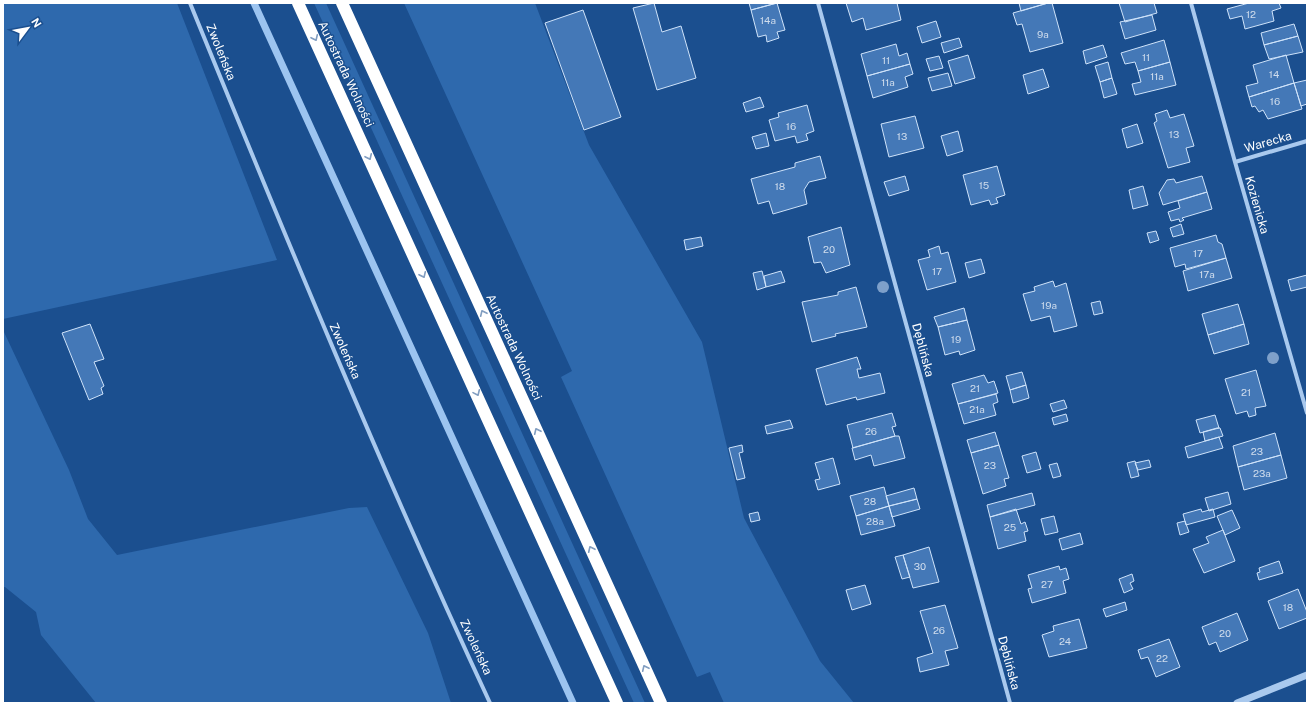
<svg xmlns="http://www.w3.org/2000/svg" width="1310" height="706" font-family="'Public Sans',sans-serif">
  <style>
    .green { fill: #2e69ad }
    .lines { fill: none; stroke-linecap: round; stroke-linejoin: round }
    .stream { stroke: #9cc4f0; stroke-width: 7 }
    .building { fill: #4478b7; stroke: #cfe3fa }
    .minor { stroke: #a9c9ee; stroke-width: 4 }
    .tertiary { stroke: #a9c9ee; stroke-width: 7 }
    .motorway { stroke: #fff; stroke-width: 12 }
    .tree { fill: #7ea0ca }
    .oneway { stroke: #829ec1 }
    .labels { text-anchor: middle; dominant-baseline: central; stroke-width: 3; stroke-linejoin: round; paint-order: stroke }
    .number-label { font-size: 10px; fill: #d0dded }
    .street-label { font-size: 12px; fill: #fff; stroke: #1b4f8f }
  </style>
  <rect width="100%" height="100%" fill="#1b4f8f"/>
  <path class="green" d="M3,3H177L277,260L3,319Z
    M314,3H326L645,703H634Z
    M404,3H535L589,145L702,342L744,518L820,661L854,703H724L710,672L697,677L561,377L572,371Z
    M3,330L69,470L88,519L117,555L349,508L367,507L428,633L451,703H96L41,635L36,612L5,587H3Z"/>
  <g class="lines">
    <path class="stream" d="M254,3L573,703"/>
  </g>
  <path class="building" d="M654,3L662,32L681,26L696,78L657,90L633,8Z
    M749,3H777L751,10Z
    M777,3L785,30L777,32L779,38L767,42L766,35L758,37L751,10Z
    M846,3H897L901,20L866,30L863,18L852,22Z
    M1019,3H1048L1021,11Z
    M1048,3H1052L1063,43L1030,52L1022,24L1017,25L1013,13Z
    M1119,3H1154L1157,13L1125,22Z
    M1249,3H1279L1281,8L1272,11L1274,21L1245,29L1242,16L1230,19L1227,9Z
    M583,10L621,117L584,130L545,23Z
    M1152,15L1156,30L1125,39L1120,22Z
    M936,21L941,37L922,43L917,27Z
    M1294,24L1298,36L1264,45L1261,33Z
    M1298,36L1303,52L1269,59L1264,45Z
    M959,38L962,47L944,53L941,43Z
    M1164,40L1170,62L1138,71L1135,62L1125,64L1121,53Z
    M896,44L899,56L907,53L910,64L867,76L861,54Z
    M1103,45L1107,57L1086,64L1083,51Z
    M968,55L975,78L955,84L948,61Z
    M1286,55L1294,83L1249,97L1246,86L1258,83L1253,65Z
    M939,56L943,68L930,71L926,59Z
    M1108,62L1112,78L1100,82L1095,66Z
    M1170,62L1176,85L1135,95L1132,84L1141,82L1138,71Z
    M910,64L913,74L905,77L908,87L873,98L867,76Z
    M1043,69L1049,87L1028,94L1023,75Z
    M948,73L952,86L932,91L928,78Z
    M1112,78L1117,94L1104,98L1100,82Z
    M1307,80V104L1301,106L1294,83Z
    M1294,83L1302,109L1268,119L1263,110L1259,112L1255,106L1252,107L1249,97Z
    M760,97L764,107L746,112L743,103Z
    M807,105L814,131L806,134L808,140L797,143L795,136L775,141L769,120L779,117L778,113Z
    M1167,110L1170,118L1184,114L1194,146L1186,148L1190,162L1168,168L1154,123L1157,121L1155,114Z
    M915,116L924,148L889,157L881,124Z
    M1137,124L1143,143L1127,148L1122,129Z
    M958,131L963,151L947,156L941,136Z
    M766,133L769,146L756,149L752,137Z
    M820,156L826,178L809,182L804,190L807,204L773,214L769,201L758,204L751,179L795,167V163Z
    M997,166L1005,195L996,198L998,203L991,205L989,200L971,205L963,175Z
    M905,176L909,190L889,196L884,182Z
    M1202,176L1207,192L1163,205L1159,193L1167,180L1174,179L1176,183Z
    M1143,186L1148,205L1133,209L1129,190Z
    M1207,192L1212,209L1182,218L1184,220L1180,222L1179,219L1171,221L1168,212L1180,208L1178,201Z
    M1181,224L1184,234L1173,237L1170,228Z
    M841,227L850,265L826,273L821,262L814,263L808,237Z
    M1156,231L1159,240L1150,243L1147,233Z
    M1216,235L1218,242L1222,244L1226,258L1186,269L1185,264L1175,267L1170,248Z
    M701,237L703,246L686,250L684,240Z
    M939,246L941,254L948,252L956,282L927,290L918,260L930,257L928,250Z
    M1226,258L1232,278L1188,291L1183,271Z
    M981,259L985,273L969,278L965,263Z
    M762,271L766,287L757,290L753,273Z
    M781,271L785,282L766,287L764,276Z
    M1307,275V287L1291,291L1288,280Z
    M1053,281L1055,287L1066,283L1077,326L1054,332L1050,316L1031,321L1023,294L1035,291L1034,287Z
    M856,287L867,327L835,334L836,336L812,342L802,302L838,295V292Z
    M1100,301L1103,313L1094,315L1091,303Z
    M1238,304L1244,324L1208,335L1202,314Z
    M964,308L967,320L938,327L934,317Z
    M967,320L975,350L960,355L959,351L945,355L938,327Z
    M90,324L104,359L94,362L104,386L101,388L103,394L89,400L62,333Z
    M1244,324L1249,344L1214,354L1208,335Z
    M857,357L861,369H857L859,378L880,373L885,393L857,400L856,397L826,405L816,369Z
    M1256,370L1266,406L1255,408L1256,415L1249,417L1247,411L1236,414L1225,379Z
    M1022,372L1026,385L1010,390L1006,376Z
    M984,375L988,383L994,381L998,393L958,404L952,384Z
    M1026,385L1029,398L1013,403L1010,390Z
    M996,394L998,402L993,404L996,415L964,424L958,404Z
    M1064,400L1067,408L1053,412L1050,404Z
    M892,413L896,426L892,427L895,436L853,448L847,425Z
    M1066,414L1068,421L1054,425L1052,418Z
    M1215,415L1219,428L1200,433L1196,420Z
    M790,420L793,428L767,434L765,426Z
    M1217,428H1220L1223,436L1205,441L1203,432Z
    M995,432L999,445L971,453L967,440Z
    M1275,433L1281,455L1238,467L1233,446Z
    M895,436H899L905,458L874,466L871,455L855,460L852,448Z
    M1219,437L1223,448L1188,458L1185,447Z
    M742,445L743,452L739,453L745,478L737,480L729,448Z
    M999,445L1009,478L1004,479L1006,486L983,494L971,453Z
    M1036,452L1041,469L1027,473L1022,456Z
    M1281,455L1287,478L1244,490L1238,467Z
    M833,458L840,484L818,490L815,480L820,479L815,463Z
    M1149,460L1151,467L1138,470L1135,463Z
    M1135,461L1139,476L1131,478L1127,463Z
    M1057,463L1061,476L1053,478L1049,465Z
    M884,487L889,506L856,516L850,496Z
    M914,488L917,499L889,506L886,496Z
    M1228,492L1231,504L1209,511L1205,498Z
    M1032,493L1035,505L990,517L987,505Z
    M917,499L920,509L892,517L889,506Z
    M889,506L895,526L861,535L856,516Z
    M1016,509L1021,524L1025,522L1028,531L1024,532L1026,541L998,549L990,517Z
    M1201,509L1202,512L1213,509L1215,517L1186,525L1183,514Z
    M1232,510L1240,528L1225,535L1217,516Z
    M758,512L760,520L751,522L749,514Z
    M1054,516L1058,532L1045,535L1041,519Z
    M1185,521L1189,532L1180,535L1177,523Z
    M1223,530L1235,561L1204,573L1193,549L1209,543L1206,537Z
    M1080,533L1083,544L1062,550L1059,539Z
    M929,547L939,582L913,588L903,555Z
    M903,555L910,577L902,579L895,557Z
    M1279,561L1283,573L1259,580L1257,573L1260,572L1259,568Z
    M1059,566L1060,570L1066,568L1069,579L1063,581L1066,593L1032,603L1028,589L1032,588L1028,575Z
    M1132,574L1134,581L1130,583L1133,589L1124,593L1119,579Z
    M865,585L871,604L852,610L846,590Z
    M1298,589L1307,612V618L1279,629L1268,601Z
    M1125,602L1127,610L1106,617L1103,609Z
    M945,605L958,648L945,651L949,665L920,672L917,658L933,653L920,611Z
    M1237,613L1248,640L1220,652L1216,642L1209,645L1202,627Z
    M1079,619L1087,648L1049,657L1042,635L1054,631L1053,626Z
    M1169,639L1180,667L1156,677L1148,657L1141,659L1138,650Z"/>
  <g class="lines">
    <path class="minor" d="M190,3C286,238 383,473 490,703
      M818,3L1010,703
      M1191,3L1235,162L1307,413
      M1235,162L1307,141"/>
    <path class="tertiary" d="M1237,703L1307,675"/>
    <path class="motorway" d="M298,3L617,703
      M342,3L661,703"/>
  </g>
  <g class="tree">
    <circle cx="883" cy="287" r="6"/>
    <circle cx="1273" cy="358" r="6"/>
  </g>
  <defs><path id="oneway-chevron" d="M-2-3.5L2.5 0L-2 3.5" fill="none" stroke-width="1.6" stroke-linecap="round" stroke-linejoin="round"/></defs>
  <g class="oneway">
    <use href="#oneway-chevron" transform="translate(315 38) rotate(65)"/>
    <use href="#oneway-chevron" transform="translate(369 157) rotate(65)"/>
    <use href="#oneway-chevron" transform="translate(423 275) rotate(65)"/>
    <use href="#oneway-chevron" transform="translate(483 313) rotate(-115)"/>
    <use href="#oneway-chevron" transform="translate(477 393) rotate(66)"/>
    <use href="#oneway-chevron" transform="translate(537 431) rotate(-115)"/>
    <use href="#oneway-chevron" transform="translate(591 549) rotate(-115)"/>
    <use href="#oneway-chevron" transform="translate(645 668) rotate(-115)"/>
  </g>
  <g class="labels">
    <g class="number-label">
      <text x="1251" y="14">12</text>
      <text x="768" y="20">14a</text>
      <text x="1043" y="34">9a</text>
      <text x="1146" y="57">11</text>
      <text x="886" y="60">11</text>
      <text x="1274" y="74">14</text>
      <text x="1157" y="76">11a</text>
      <text x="888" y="82">11a</text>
      <text x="1275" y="101">16</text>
      <text x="791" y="126">16</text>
      <text x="1174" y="134">13</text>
      <text x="902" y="136">13</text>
      <text x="984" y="185">15</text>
      <text x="780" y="186">18</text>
      <text x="829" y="249">20</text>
      <text x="1198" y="253">17</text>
      <text x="937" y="271">17</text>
      <text x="1207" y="274">17a</text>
      <text x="1049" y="305">19a</text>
      <text x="956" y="339">19</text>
      <text x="975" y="388">21</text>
      <text x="1246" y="392">21</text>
      <text x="977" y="409">21a</text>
      <text x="871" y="431">26</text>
      <text x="1257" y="451">23</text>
      <text x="990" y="465">23</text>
      <text x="1262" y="473">23a</text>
      <text x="870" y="501">28</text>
      <text x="875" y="521">28a</text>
      <text x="1010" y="527">25</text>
      <text x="920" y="566">30</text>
      <text x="1047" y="584">27</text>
      <text x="1288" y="607">18</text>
      <text x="939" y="630">26</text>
      <text x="1225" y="633">20</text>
      <text x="1065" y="641">24</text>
      <text x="1162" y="658">22</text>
    </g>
    <g class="street-label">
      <text transform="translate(221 52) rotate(68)">Zwoleńska</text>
      <text transform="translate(346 74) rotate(65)">Autostrada Wolności</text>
      <text transform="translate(1268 142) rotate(-16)">Warecka</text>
      <text transform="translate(1257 205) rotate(74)">Kozienicka</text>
      <text transform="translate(514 347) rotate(65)">Autostrada Wolności</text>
      <text transform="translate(923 350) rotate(75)">Dęblińska</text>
      <text transform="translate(345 351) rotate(66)">Zwoleńska</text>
      <text transform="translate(476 647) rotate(65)">Zwoleńska</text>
      <text transform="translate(1009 663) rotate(75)">Dęblińska</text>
    </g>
  </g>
  <rect width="1310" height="706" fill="none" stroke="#ffffff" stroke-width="8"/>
  <g transform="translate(28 28) rotate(58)" stroke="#1b4f8f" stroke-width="3" paint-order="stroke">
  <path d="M0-3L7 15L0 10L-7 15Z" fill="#ffffff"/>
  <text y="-6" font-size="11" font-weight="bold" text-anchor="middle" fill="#ffffff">N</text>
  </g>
</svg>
